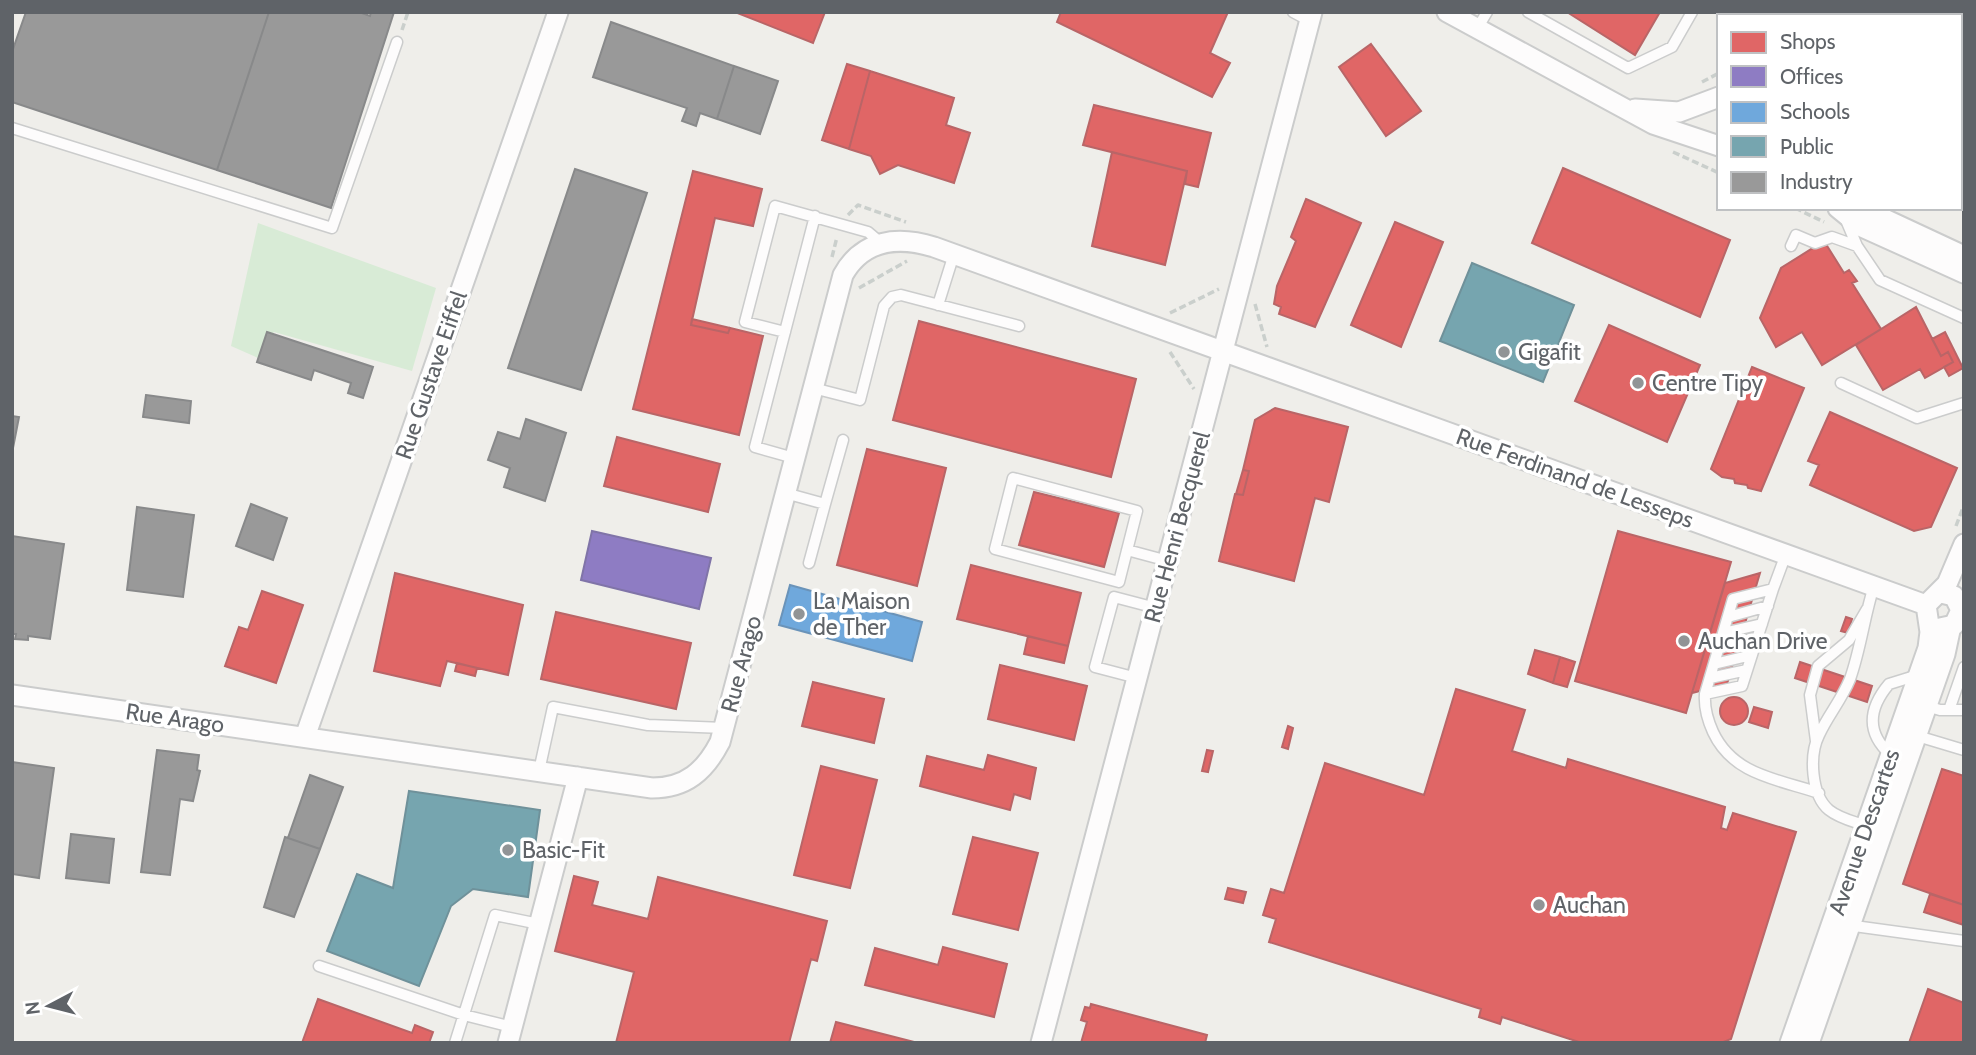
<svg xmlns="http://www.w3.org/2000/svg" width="1976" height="1055" font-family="Cabin,sans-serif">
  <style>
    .green { fill: #d8ebd6 }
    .shops { fill: #e06666; stroke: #b96567; stroke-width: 2 }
    .offices { fill: #8e7cc3; stroke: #8074a8; stroke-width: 2 }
    .schools { fill: #6fa8dc; stroke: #6a93b9; stroke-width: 2 }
    .public { fill: #76a5af; stroke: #6f919a; stroke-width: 2 }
    .industry { fill: #999; stroke: #88898a; stroke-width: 2 }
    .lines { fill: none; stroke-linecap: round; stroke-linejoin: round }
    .service-casing { stroke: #cbcccc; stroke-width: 13 }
    .minor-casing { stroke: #cbcccc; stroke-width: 23 }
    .path { stroke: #cacfcc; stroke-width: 3.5; stroke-dasharray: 7 3.5; stroke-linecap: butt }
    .service { stroke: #fdfcfc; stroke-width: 10 }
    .minor { stroke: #fdfcfc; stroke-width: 19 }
    .poi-dot { fill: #919496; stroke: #fff; stroke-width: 2.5 }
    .labels { text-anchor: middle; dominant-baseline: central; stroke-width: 7; stroke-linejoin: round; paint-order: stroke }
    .poi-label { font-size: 23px; fill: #5f6368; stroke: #fff; text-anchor: start }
    .street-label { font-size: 23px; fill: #5f6368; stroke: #fff }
  </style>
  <rect width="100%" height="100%" fill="#efeeea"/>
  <path class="green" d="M258,223L436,288L412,371L274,332L258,358L231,346Z"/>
  <path class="shops" d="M735,12H825L813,43Z
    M1061,12H1228L1210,53L1230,63L1212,97L1057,22Z
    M1567,12H1660L1635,55Z
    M1371,44L1421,111L1386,136L1339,67Z
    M847,64L870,71L849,149L822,140Z
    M870,71L954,98L946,125L970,133L954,183L898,165L880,174L871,156L849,149Z
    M1094,105L1211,133L1198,187L1185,184L1187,171L1083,145Z
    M1112,152L1187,171L1165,265L1092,246Z
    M1563,168L1730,240L1700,317L1532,243Z
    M693,171L762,189L753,226L715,218L691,325L728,333L730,328L763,336L739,435L633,409Z
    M1306,199L1361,223L1315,327L1279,314L1281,307L1274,304L1277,286L1296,241L1291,237Z
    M1395,222L1443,242L1401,347L1351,325Z
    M1824,241L1844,273L1849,270L1857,281L1852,283L1881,329L1822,365L1802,332L1776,347L1760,318L1781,268Z
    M1916,307L1941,356L1948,352L1953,362L1925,378L1920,369L1883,390L1856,345Z
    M692,319L730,328L728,333L691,325Z
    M919,321L1136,379L1111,477L893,420Z
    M1609,325L1700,365L1667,442L1575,401Z
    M1945,332L1963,368L1949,376L1944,367L1953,362L1948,352L1941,356L1932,339Z
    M1752,367L1804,388L1761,491L1748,488L1747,485L1735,483L1734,479L1722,477L1711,469Z
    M1275,408L1348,427L1329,502L1315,498L1294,581L1219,561L1235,494L1243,495L1249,471L1243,470L1255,420Z
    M1830,412L1957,468L1931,527L1914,531L1810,485L1819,465L1808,461Z
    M617,437L720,464L708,512L604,486Z
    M867,449L946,468L917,586L837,565Z
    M1243,470L1249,471L1243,495L1236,494Z
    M1034,492L1119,513L1104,567L1019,545Z
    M1618,531L1731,562L1686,713L1575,681Z
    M971,565L1081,593L1068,646L957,619Z
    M395,573L523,605L508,675L447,661L440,686L374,671Z
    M1760,573L1727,684L1692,693L1725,583Z
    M262,591L303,605L276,683L225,666L239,627L248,630Z
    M556,612L691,643L676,709L541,679Z
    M1846,617L1852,619L1848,633L1841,631Z
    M1028,636L1068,646L1064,663L1024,654Z
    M1535,650L1560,657L1553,683L1528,674Z
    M1560,657L1575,662L1567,687L1553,683Z
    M1800,662L1872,686L1867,702L1795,678Z
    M457,663L477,668L475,676L455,671Z
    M1000,665L1087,686L1074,740L988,719Z
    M813,682L884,699L874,743L802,726Z
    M1456,689L1525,710L1512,751L1566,768L1568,759L1725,807L1721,828L1727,830L1733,813L1796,832L1731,1039L1721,1043H1582L1502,1017L1500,1024L1479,1017L1481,1009L1269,942L1276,919L1263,915L1271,889L1284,893L1325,763L1424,795Z
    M1720 711a14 14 0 1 1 28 0a14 14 0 1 1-28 0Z
    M1754,707L1772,712L1768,728L1749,722Z
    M1288,726L1293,728L1288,749L1282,747Z
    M1207,750L1213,751L1208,772L1202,771Z
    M988,755L1036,768L1030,799L1014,794L1010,810L920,786L927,756L984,770Z
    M821,766L877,780L850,888L794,875Z
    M1942,769L1964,776V905L1903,884Z
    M973,837L1038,853L1018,930L953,914Z
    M574,876L598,882L592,905L648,919L658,877L827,921L817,961L811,959L789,1043H616L634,972L555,951Z
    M1228,888L1246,892L1243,903L1225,899Z
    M1930,894L1964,905V925L1924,912Z
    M943,947L1007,964L994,1017L865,985L875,948L938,965Z
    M1928,989L1964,1003V1043H1909Z
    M318,999L412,1033L415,1025L433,1032L429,1043H302Z
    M1091,1004L1207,1035L1205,1043H1081L1087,1022L1081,1020L1085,1007L1090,1008Z
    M836,1022L918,1043H830Z"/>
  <path class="offices" d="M592,531L711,558L699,609L581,580Z"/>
  <path class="schools" d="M790,585L922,622L912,661L779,625Z"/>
  <path class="public" d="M1472,263L1574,305L1543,382L1440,341Z
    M409,791L540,810L528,897L473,889L451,906L419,986L327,951L357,874L393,888Z"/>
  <path class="industry" d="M26,12H269L217,170L12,102V52Z
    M269,12H359L370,16L371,12H394L331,208L217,170Z
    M611,22L734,66L717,119L700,113L696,126L682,121L687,108L593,77Z
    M734,66L778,81L760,134L717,119Z
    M575,169L647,193L581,390L508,368Z
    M267,332L373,367L363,398L348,393L351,383L314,370L311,380L257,362Z
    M146,395L191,401L189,423L143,417Z
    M12,416L19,417L12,453Z
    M526,419L566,433L545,501L504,487L510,468L488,460L498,432L520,439Z
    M251,504L287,518L273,560L236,546Z
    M137,507L194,515L183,597L127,590Z
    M12,536L64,544L50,639L28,636V640L15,639L16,634H12Z
    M157,750L199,755L197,770L200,771L193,801L180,799L170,875L141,872Z
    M12,762L54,768L39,878L12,874Z
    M310,775L343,787L320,849L288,838Z
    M71,834L114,839L109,883L66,878Z
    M285,837L320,849L294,917L264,907Z"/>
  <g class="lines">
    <g class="service-casing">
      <path id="service" d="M1293,12L1310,21
        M1528,12L1628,68L1672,47L1692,12
        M1900,16L1902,12
        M1477,29L1487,12
        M12,128L332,228L397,42
        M1960,181L1964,183
        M1846,220L1857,246L1880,280L1964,318
        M1791,246L1796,235L1815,243L1832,237L1857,246
        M938,305L954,254
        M785,332L745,322L775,206L868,232L881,243
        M1841,383L1917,418L1964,403
        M813,388L860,400L884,306L892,297L901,295L1019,326
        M794,458L755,447L815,216
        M1013,478L1137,511L1119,582L995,549Z
        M785,493L825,504L843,440
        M1127,550L1168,561
        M1786,554L1773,589L1733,599L1705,694C1704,708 1707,719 1713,732C1733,775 1777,779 1819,793
        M809,563L825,504
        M1728,617L1768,606
        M1723,633L1762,624
        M1719,648L1757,638
        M1714,664L1752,655
        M1137,678L1095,667L1114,597L1156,608
        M1710,678L1747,670
        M1705,694L1742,686L1773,589
        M1923,705L1940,710H1964
        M1949,710L1964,667
        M1914,735L1964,750
        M1816,741L1810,695L1818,666L1849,640L1867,609
        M1891,755C1866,733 1868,709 1889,684L1918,675
        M539,771L553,707L648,725L724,728
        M1869,827C1856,822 1840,819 1829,810C1811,795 1809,755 1819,735C1828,715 1841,701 1850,679C1861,648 1864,617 1874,586
        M1847,925L1964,941
        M319,966L464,1015L512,1027
        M455,1043L495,915L539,924"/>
    </g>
    <g class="minor-casing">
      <path id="minor" d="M1447,12L1653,124L1719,146
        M1812,16L1814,12
        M1832,16L1834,12
        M1635,109L1679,112L1719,97
        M1838,208L1860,226L1964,273
        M1861,208L1964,256
        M1940,628L1954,625L1961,610L1954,596L1941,593
        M12,695L652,788C686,788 705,771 720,742L843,275C863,239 898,236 934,247L1926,605
        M305,737L558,12
        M508,1043L578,777
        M1041,1043L1312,12
        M1790,1043L1928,648L1930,632L1926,605L1947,584L1964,544
        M1809,1043L1945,654L1951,626"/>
    </g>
    <path class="path" d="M402,30L408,12
      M1702,82L1719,73
      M1673,152L1719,173
      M1795,208L1824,222
      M848,215L858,205L906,222
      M832,257L837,237
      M859,288L907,261
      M1255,304L1267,347
      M1170,313L1219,289
      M1170,352L1194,389
      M1956,526L1964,505"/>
    <use href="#service" class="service"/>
    <use href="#minor" class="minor"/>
  </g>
  <g class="poi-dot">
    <circle cx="1504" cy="352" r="7"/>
    <circle cx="1638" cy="383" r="7"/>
    <circle cx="799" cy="614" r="7"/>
    <circle cx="1684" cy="641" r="7"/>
    <circle cx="508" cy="850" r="7"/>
    <circle cx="1539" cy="905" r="7"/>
  </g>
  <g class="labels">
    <g class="poi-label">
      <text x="1518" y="352">Gigafit</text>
      <text x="1652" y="383">Centre Tipy</text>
      <text x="813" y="601">La Maison<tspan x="813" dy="26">de Ther</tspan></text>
      <text x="1698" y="641">Auchan Drive</text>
      <text x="522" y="850">Basic-Fit</text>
      <text x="1553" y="905">Auchan</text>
    </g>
    <g class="street-label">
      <text transform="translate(431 375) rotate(-71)">Rue Gustave Eiffel</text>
      <text transform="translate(1575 478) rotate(20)">Rue Ferdinand de Lesseps</text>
      <text transform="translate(1177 527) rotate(-75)">Rue Henri Becquerel</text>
      <text transform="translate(741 664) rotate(-75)">Rue Arago</text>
      <text transform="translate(175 718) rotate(8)">Rue Arago</text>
      <text transform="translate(1864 832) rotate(-71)">Avenue Descartes</text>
    </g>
  </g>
  <rect width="1976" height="1055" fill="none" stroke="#5f6368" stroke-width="28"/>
  <rect x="1717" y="14" width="245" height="196" fill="#ffffff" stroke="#bfc1c3" stroke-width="2"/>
  <rect x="1731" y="32" width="35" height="21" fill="#e06666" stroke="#bfc1c3" stroke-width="2"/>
  <text x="1780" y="49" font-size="21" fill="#5f6368">Shops</text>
  <rect x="1731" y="66" width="35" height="21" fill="#8e7cc3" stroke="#bfc1c3" stroke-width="2"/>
  <text x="1780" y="84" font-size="21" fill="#5f6368">Offices</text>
  <rect x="1731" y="102" width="35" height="21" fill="#6fa8dc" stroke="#bfc1c3" stroke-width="2"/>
  <text x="1780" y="119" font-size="21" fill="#5f6368">Schools</text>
  <rect x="1731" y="136" width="35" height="21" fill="#76a5af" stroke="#bfc1c3" stroke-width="2"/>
  <text x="1780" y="154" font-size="21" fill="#5f6368">Public</text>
  <rect x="1731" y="172" width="35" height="21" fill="#999999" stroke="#bfc1c3" stroke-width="2"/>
  <text x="1780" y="189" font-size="21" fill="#5f6368">Industry</text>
  <g transform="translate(49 1006) rotate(263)" stroke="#ffffff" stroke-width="5" paint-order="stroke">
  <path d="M0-5L12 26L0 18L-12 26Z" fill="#5f6368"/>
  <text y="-10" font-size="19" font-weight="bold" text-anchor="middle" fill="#5f6368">N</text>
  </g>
</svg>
